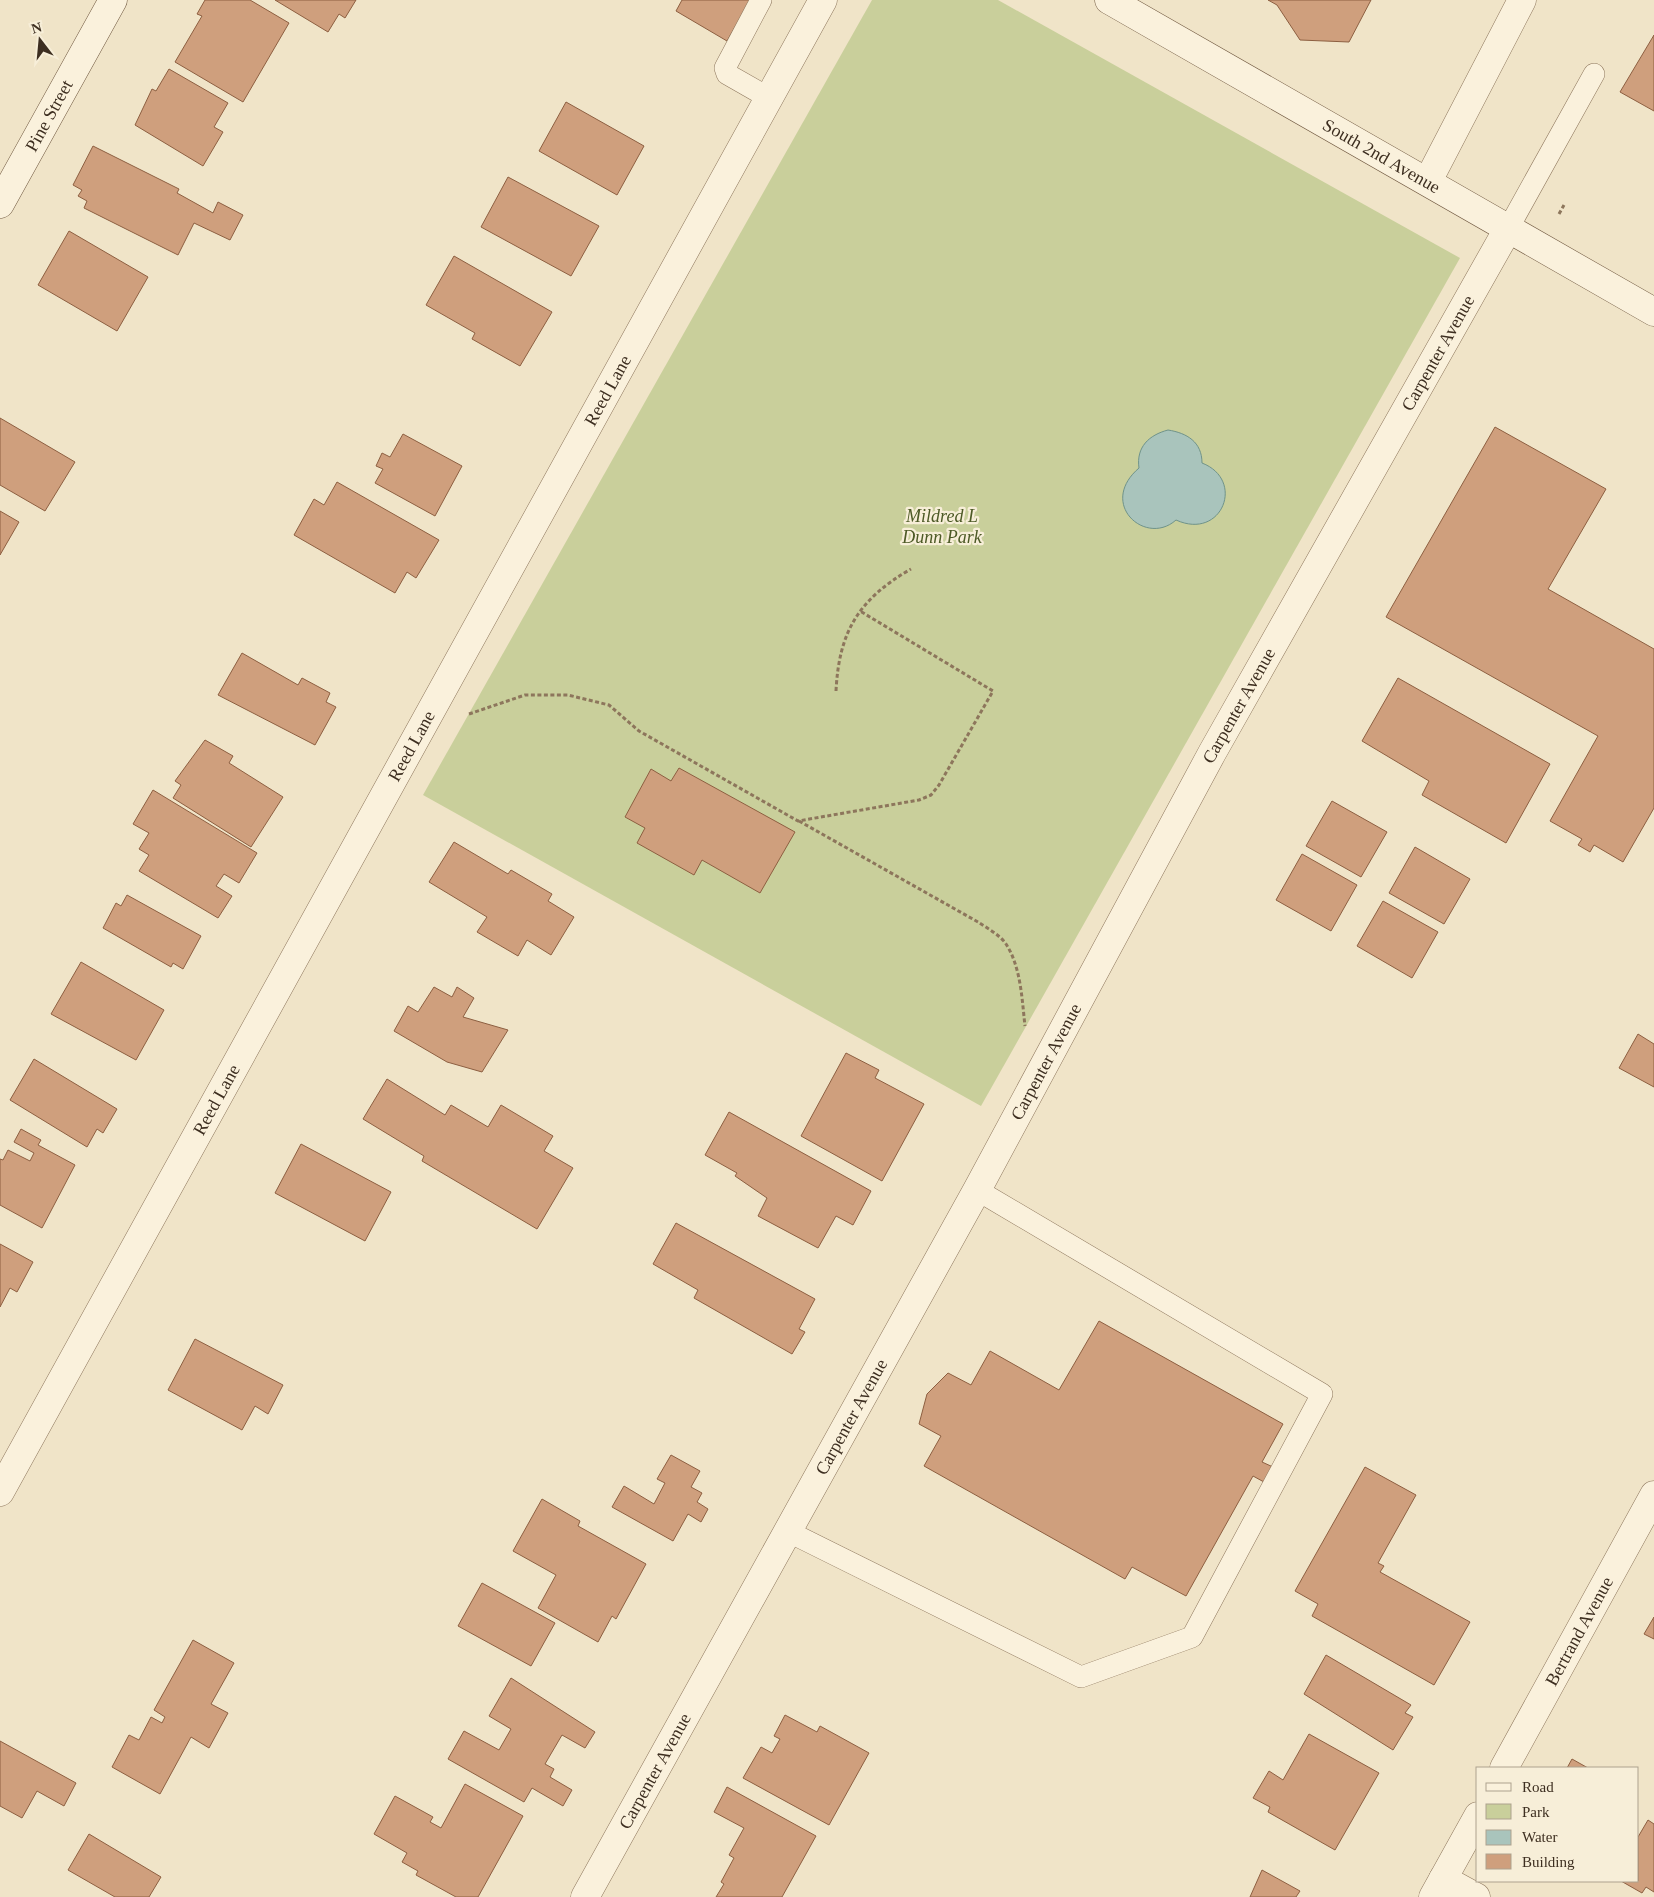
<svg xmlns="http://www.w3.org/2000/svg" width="1654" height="1897" font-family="'Times New Roman',serif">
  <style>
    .green { fill: #c9cf9b }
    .water { fill: #a9c4bc; stroke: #6f938a }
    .building { fill: #cf9f7d; stroke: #8d5f41 }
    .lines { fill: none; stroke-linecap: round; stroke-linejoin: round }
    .lane-casing { stroke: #8d765c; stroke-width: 22 }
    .street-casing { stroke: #8d765c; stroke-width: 29 }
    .secondary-casing { stroke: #6f573f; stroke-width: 29 }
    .path { stroke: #8d765c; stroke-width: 3; stroke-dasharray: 4 2.5; stroke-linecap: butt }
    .lane { stroke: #faf1dc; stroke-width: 21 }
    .street { stroke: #faf1dc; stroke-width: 28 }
    .secondary { stroke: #faf1dc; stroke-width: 28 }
    .labels { text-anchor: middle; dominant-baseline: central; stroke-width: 4.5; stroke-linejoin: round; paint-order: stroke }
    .street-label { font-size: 18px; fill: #3d2e20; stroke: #f7eed8 }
    .park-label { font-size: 18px; font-style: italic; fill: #4d5a26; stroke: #f7eed8 }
  </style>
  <rect width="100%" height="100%" fill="#f0e4c8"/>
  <path class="green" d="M872,0H998L1460,258L981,1106L423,795Z"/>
  <path class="water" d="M1168,430C1187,433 1202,442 1202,463C1246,480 1222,541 1176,520C1146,547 1097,504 1139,468C1136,447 1149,435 1168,430Z"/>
  <path class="building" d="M205,0H250L289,23L243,102L175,62L202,16L197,14Z
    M275,0H356L345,18L339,14L328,32Z
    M682,0H749L750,1L727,41L676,11Z
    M1268,0H1371L1349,42L1300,40L1277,5Z
    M1654,35V111L1620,92Z
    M169,69L228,103L214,127L223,132L203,166L135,125L152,89L156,91Z
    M566,102L644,146L617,195L539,151Z
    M93,146L179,189L177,193L213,213L218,202L243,215L230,240L194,223L178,255L84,208L87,201L78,196L82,190L73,185Z
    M508,177L599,226L571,276L481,227Z
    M69,231L148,277L117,331L38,285Z
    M454,256L552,312L520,366L472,339L475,333L426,305Z
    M0,418L75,462L45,511L0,485Z
    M1495,427L1606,489L1548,589L1654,649V808L1623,862L1594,845L1590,852L1578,845L1582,839L1550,821L1598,736L1386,617Z
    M403,434L462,466L435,516L375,483L383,469L376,466L382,453L390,457Z
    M337,482L439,540L416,578L407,572L395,593L294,535L314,499L324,505Z
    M0,511L19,522L0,555Z
    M242,653L298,685L302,678L330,693L326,702L336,707L315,745L218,695Z
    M1398,678L1550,764L1506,843L1422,795L1429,781L1362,741Z
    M205,740L233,756L229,763L283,797L251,847L173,798L181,785L175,781Z
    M679,768L795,832L760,893L702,860L694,875L637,843L645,828L625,817L651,769L671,781Z
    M153,790L257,853L239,883L224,874L216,886L232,896L218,918L139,871L149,855L139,849L149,833L133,824Z
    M1332,801L1387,832L1361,877L1306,846Z
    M454,842L508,874L511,870L552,894L548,901L574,917L551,955L527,940L518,956L477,932L487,917L429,882Z
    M1415,847L1470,879L1444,924L1389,893Z
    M1302,854L1357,885L1331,931L1276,900Z
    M127,895L201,936L183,969L173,963L171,967L103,928L116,903L121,906Z
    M1383,901L1438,932L1412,978L1357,946Z
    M81,962L164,1010L136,1060L51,1014Z
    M434,987L452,997L457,987L474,998L463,1017L508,1030L482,1072L447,1062L394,1031L408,1006L418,1012Z
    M1638,1034L1654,1044V1087L1619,1068Z
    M846,1053L879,1070L875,1078L924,1104L882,1181L801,1136Z
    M34,1059L117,1109L103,1133L97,1129L87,1147L10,1100Z
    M387,1079L445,1115L451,1105L488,1127L501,1105L553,1136L544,1151L573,1168L537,1229L422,1161L424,1156L363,1119Z
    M729,1112L871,1191L853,1225L836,1216L818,1248L758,1216L767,1198L735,1176L737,1173L705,1155Z
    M21,1129L41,1140L38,1145L75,1165L42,1228L0,1205V1159L3,1160L8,1150L30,1161L34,1153L14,1142Z
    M301,1144L391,1192L365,1241L275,1193Z
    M676,1223L815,1299L799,1329L805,1332L792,1354L694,1298L698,1290L653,1264Z
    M0,1244L33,1262L17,1292L10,1288L0,1307Z
    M1099,1321L1283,1424L1262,1462L1273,1467L1264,1482L1253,1476L1186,1596L1132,1567L1125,1579L924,1466L941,1436L919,1424L927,1394L948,1373L971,1385L990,1351L1059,1390Z
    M195,1339L283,1385L268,1414L255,1406L242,1430L168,1390Z
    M671,1455L700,1471L691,1487L702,1493L697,1502L708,1509L701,1522L688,1514L673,1541L612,1507L624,1486L654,1504L665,1483L657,1479Z
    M1365,1467L1416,1495L1378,1563L1384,1566L1380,1572L1470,1622L1434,1685L1312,1616L1318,1604L1295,1591Z
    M542,1499L580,1521L578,1526L646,1564L616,1619L612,1616L598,1642L538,1608L556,1575L513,1551Z
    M482,1583L555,1623L531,1666L458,1626Z
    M1654,1617V1639L1644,1634Z
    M193,1640L234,1663L211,1704L228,1713L209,1748L191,1737L160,1794L112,1767L129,1735L139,1740L151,1717L162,1723L165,1717L154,1710Z
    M1326,1655L1411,1705L1405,1713L1413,1717L1393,1750L1304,1694Z
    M511,1678L595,1732L585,1748L562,1735L545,1764L554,1769L550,1777L572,1790L563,1806L532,1788L524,1802L448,1759L464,1731L499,1750L511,1729L489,1716Z
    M785,1715L817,1732L820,1726L869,1753L829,1825L743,1778L761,1747L772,1753L780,1739L774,1736Z
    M1309,1734L1379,1773L1335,1850L1268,1812L1270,1807L1253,1798L1269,1771L1283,1780Z
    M0,1741L76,1783L64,1806L37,1791L22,1818L0,1806Z
    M1572,1759L1588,1768H1567Z
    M465,1784L523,1816L478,1897H456L416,1875L418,1871L402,1862L407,1853L374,1834L395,1796L433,1817L430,1822L441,1828Z
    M727,1787L816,1836L782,1897H716L724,1884L721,1882L734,1858L729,1855L744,1828L714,1812Z
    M1648,1820L1654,1824V1892L1646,1887L1642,1893L1621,1881H1638V1837Z
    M89,1834L161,1877L149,1897H115L68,1870Z
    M1262,1870L1300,1891L1296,1897H1250Z"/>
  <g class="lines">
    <g class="lane-casing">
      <path id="lane" d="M761,0L725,68L727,74L769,98
        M1509,227L1594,74
        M787,1531L1081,1677L1192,1637L1322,1394L977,1190"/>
    </g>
    <g class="street-casing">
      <g id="street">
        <path d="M1428,181L1522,0"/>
        <path id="s1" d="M0,1492L823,0"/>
        <path id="s2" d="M1504,1768L1654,1495"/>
        <path d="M1443,1879L1476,1897"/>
        <path id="s3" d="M585,1897L977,1190L1212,753L1509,227"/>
        <path d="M1433,1897L1478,1816"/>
      </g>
    </g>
    <g class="secondary-casing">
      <g id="secondary">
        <path id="s4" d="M1109,0L1654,312"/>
        <path id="s5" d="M0,204L113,0"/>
      </g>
    </g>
    <path class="path" d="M1559,214L1564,205
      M836,691C839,631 859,599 911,569
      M469,714L525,695H568L609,705L639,731L798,821L919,800L931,795L939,785L993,691L860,611
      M799,821L978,922C987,928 1000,935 1006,944C1021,967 1022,1000 1025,1026"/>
    <use href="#lane" class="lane"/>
    <use href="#street" class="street"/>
    <use href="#secondary" class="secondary"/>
  </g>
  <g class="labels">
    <g class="street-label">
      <text stroke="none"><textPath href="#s5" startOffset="101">Pine Street</textPath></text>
      <text stroke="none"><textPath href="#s4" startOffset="314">South 2nd Avenue</textPath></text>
      <text stroke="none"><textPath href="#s3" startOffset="1764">Carpenter Avenue</textPath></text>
      <text stroke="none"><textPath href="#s1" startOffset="1258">Reed Lane</textPath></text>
      <text stroke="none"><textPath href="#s3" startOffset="1359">Carpenter Avenue</textPath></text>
      <text stroke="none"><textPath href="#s1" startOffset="852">Reed Lane</textPath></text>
      <text stroke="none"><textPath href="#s3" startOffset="954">Carpenter Avenue</textPath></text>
      <text stroke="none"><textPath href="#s1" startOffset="448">Reed Lane</textPath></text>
      <text stroke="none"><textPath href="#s3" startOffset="549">Carpenter Avenue</textPath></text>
      <text stroke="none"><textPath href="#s2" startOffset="156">Bertrand Avenue</textPath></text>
      <text stroke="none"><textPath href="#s3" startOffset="144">Carpenter Avenue</textPath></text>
    </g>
    <g class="park-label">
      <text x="942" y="516">Mildred L<tspan x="942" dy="21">Dunn Park</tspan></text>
    </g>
  </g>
  <rect x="1476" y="1767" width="162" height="115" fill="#f7eed8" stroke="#ada18e"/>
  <rect x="1486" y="1783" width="25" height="8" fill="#faf1dc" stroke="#ada18e"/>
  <text x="1522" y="1792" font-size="15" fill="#3d2e20">Road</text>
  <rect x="1486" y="1804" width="25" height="15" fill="#c9cf9b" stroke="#ada18e"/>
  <text x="1522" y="1817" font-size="15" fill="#3d2e20">Park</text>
  <rect x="1486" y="1830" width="25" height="15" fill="#a9c4bc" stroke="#ada18e"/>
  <text x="1522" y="1842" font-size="15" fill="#3d2e20">Water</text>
  <rect x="1486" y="1854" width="25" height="15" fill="#cf9f7d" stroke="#ada18e"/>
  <text x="1522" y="1867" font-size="15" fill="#3d2e20">Building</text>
  <g transform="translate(40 40) rotate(344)" stroke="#f7eed8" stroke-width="4" paint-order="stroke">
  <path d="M0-4L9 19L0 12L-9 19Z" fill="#3d2e20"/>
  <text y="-8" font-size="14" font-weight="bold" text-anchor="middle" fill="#3d2e20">N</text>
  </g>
</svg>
